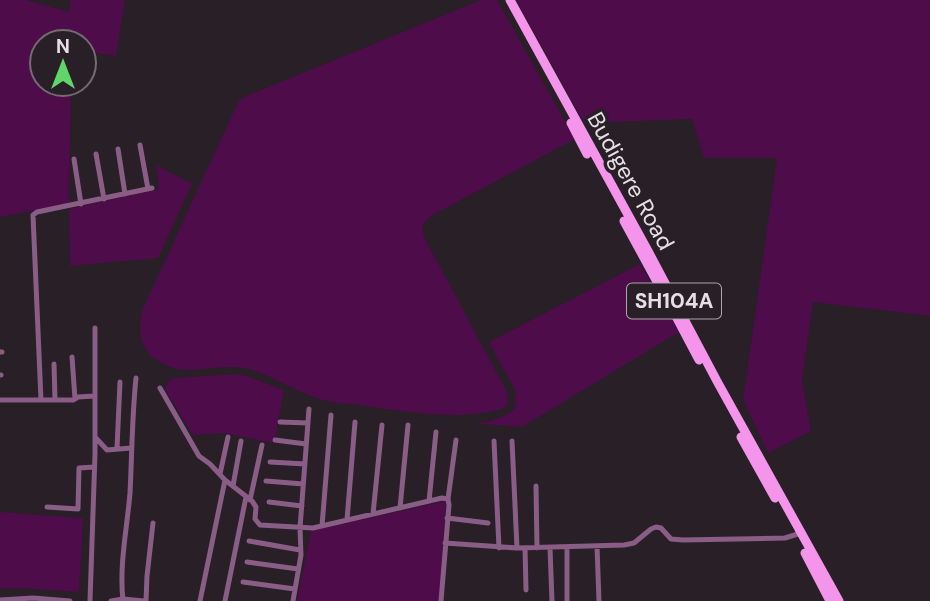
<svg xmlns="http://www.w3.org/2000/svg" width="930" height="601" font-family="'DM Sans',sans-serif">
  <style>
    .green { fill: #4e0c4b }
    .lines { fill: none; stroke-linecap: round; stroke-linejoin: round }
    .minor { stroke: #8a5d86; stroke-width: 5 }
    .primary { stroke: #f495eb; stroke-width: 9 }
    .labels { text-anchor: middle; dominant-baseline: central; stroke-width: 7; stroke-linejoin: round; paint-order: stroke }
    .shield { fill: #281f27; stroke: #ada6ac; stroke-width: 2 }
    .shield-label { font-size: 21px; font-weight: bold; fill: #e6e0e5 }
    .street-label { font-size: 23px; fill: #e6e0e5; stroke: #281f27 }
  </style>
  <rect width="100%" height="100%" fill="#281f27"/>
  <path class="green" d="M0,0H25L70,12V0H125L116,56L84,51V42H42V84H71L69,204L0,217Z
    M481,0H497L575,139L431,216C420,224 421,229 426,241L507,392L508,402L506,407C467,423 401,411 359,405C345,403 330,403 317,398C293,391 266,371 243,368C211,363 185,380 155,359C139,348 138,329 142,311L238,102L244,97Z
    M516,0H930V316L813,302L802,380L811,431L768,453L743,400L777,158H704L692,119L584,123Z
    M156,165L192,184L158,258L70,266L69,209L159,189Z
    M640,264L679,332L522,427L468,423C485,424 501,420 515,409V390L489,342Z
    M240,374L284,390L274,443L224,433L193,435L166,391C165,385 168,381 173,378Z
    M446,501L439,601H297L311,531Z
    M0,512L83,518L79,592L16,588L0,589Z"/>
  <g class="lines">
    <path class="minor" d="M140,145L148,189
      M118,149L125,194
      M96,154L104,199
      M74,159L81,204
      M0,352H2
      M72,357L75,399
      M54,364L55,400
      M0,375H1
      M160,388L199,456L210,464L225,480L252,501L256,507L255,519L260,525L313,528L442,498L448,499L449,505L441,601
      M0,400H73L78,397L94,396
      M41,400L33,215L37,212L152,188
      M280,422L308,423
      M95,437L107,450L131,448
      M275,440L306,444
      M494,441L499,548
      M512,441L517,548
      M117,448L120,382
      M270,462L305,464
      M220,474L228,437
      M266,481L303,484
      M233,486L241,441
      M536,486L537,548
      M448,499L456,440
      M250,500L262,445
      M429,501L436,432
      M269,502L302,506
      M47,507L78,509L79,468L94,467
      M400,508L408,425
      M373,514L382,425
      M447,518L488,523
      M347,520L355,422
      M322,526L331,415
      M249,541L300,550
      M445,543L517,548L624,545L634,543L651,529L656,527L661,528L671,539L683,540L785,538L801,533
      M597,546L599,601
      M525,548L526,590
      M550,548L552,601
      M567,548V601
      M247,562L298,569
      M243,582L295,589
      M0,600L33,598L70,601
      M90,601L95,454V328
      M111,601L123,599L144,601
      M123,601C119,565 127,529 130,493C132,454 132,416 136,378
      M146,601L147,576L153,523
      M200,601L225,480
      M225,601L246,497
      M293,601L301,555L300,528L309,409"/>
    <path class="primary" d="M510,0L648,251L718,383L839,601
      M571,123L587,154
      M624,221L661,289
      M671,307L699,360
      M741,437L775,498
      M805,553L830,601"/>
  </g>
  <g class="labels">
    <rect class="shield" x="627" y="283.5" width="94" height="35" rx="5"/>
    <g class="shield-label">
      <text x="674" y="301">SH104A</text>
    </g>
    <g class="street-label">
      <text transform="translate(631 181) rotate(61)">Budigere Road</text>
    </g>
  </g>
  <g transform="translate(63 63)"><circle r="33" fill="#281f27" stroke="#746c73" stroke-width="2"/>
  <path d="M0-5L12 26L0 18L-12 26Z" fill="#61d46a"/>
  <text y="-10" font-size="19" font-weight="bold" text-anchor="middle" fill="#e6e0e5">N</text>
  </g>
</svg>
